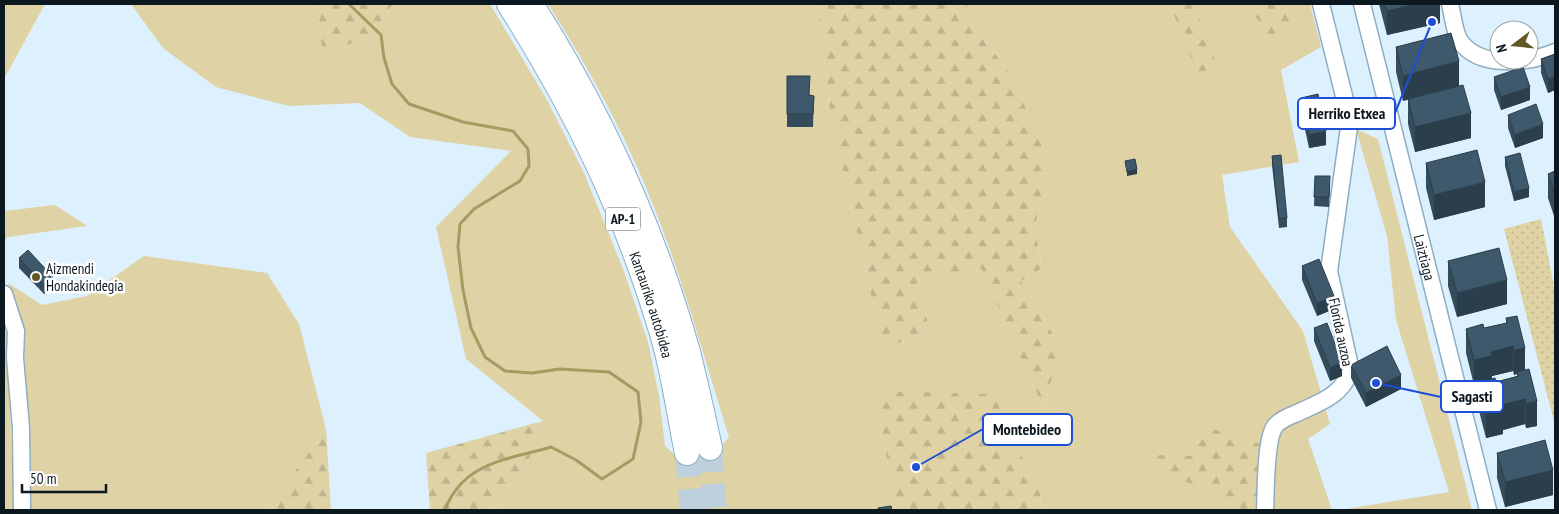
<svg xmlns="http://www.w3.org/2000/svg" width="1559" height="514" font-family="'PT Sans Narrow',sans-serif">
  <style>
    .grass { fill: #dfd2a4 }
    .forest { fill: url(#forest-firs) }
    .park { fill: url(#park-dots) }
    .lines { fill: none; stroke-linecap: round; stroke-linejoin: round }
    .stream { stroke: #a99a62; stroke-width: 3 }
    .highway-tunnel { stroke: #bed0dc; stroke-width: 24; stroke-dasharray: 24 12; stroke-linecap: butt }
    .minor-casing { stroke: #8eadc1; stroke-width: 19 }
    .highway-casing { stroke: #8eadc1; stroke-width: 26 }
    .minor { stroke: #fff; stroke-width: 16 }
    .highway { stroke: #fff; stroke-width: 24 }
    .wall { fill: #344d5c; fill-rule: evenodd }
    .shaded-wall { fill: #2b3e4b }
    .building { fill: #3d596b; stroke: #2b3e4b }
    .poi-dot { fill: #655724; stroke: #fff; stroke-width: 2 }
    .labels { text-anchor: middle; dominant-baseline: central; stroke-width: 5; stroke-linejoin: round; paint-order: stroke }
    .shield { fill: #fff; stroke: #555d62; stroke-width: 1 }
    .shield-label { font-size: 14px; font-weight: bold; fill: #0c181f }
    .street-label { font-size: 15px; fill: #0c181f; stroke: #fff }
    .poi-label { font-size: 15px; fill: #0c181f; stroke: #fff; text-anchor: start }
    .leader { fill: none; stroke: #1d4ed8; stroke-width: 2 }
    .callout-dot { fill: #1d4ed8; stroke: #fff; stroke-width: 2 }
    .callout { fill: #fff; stroke: #1d4ed8; stroke-width: 2 }
    .callout-label { font-size: 16px; text-anchor: middle; font-weight: bold; fill: #0c181f }
  </style>
  <defs>
    <pattern id="forest-firs" width="22" height="20" patternUnits="userSpaceOnUse" patternTransform="scale(1.25)"><rect width="22" height="20" fill="#dfd2a4"/><path d="M5 1l3.5 6h-7zM16 11l3.5 6h-7z" fill="#beb48d"/></pattern>
    <pattern id="park-dots" width="8" height="8" patternUnits="userSpaceOnUse" patternTransform="scale(1.25)"><rect width="8" height="8" fill="#dfd2a4"/><path d="M2 2h.1M6 6h.1" fill="none" stroke="#beb48d" stroke-width="1.8" stroke-linecap="round"/></pattern>
  </defs>
  <rect width="100%" height="100%" fill="#ddf0fd"/>
  <path class="grass" d="M4,4H45L4,79Z
    M131,4H318L322,51L372,37L393,4H490L547,100L584,173L623,269L648,342L659,396L665,446L676,456L718,450L729,437C706,364 686,290 659,220C631,145 591,71 548,4H818L830,112L883,349L930,331L917,280L981,268L1044,409L1060,346L1021,281L1042,267L1035,229L1048,160L1011,74L961,11L970,4H1310L1321,47L1281,70L1299,162L1222,175L1230,227L1303,331L1330,424L1308,439L1332,510H1041L1040,494L875,391L896,510H493L527,465L543,421L466,359L436,227L511,151L410,137L360,103L289,106L216,87L163,48Z
    M1356,129L1378,139L1472,510H1340L1449,492L1396,320L1387,236Z
    M55,205L87,226L8,237L4,241V211Z
    M144,256L267,273L299,324L326,429L266,510H28L30,456L23,329L8,283L42,305L87,296Z
    M4,321L7,338L14,510H4Z"/>
  <path class="forest" d="M318,4H393L372,37L322,52Z
    M818,4H970L961,11L1011,74L1048,160L1035,229L1042,268L1021,281L1060,346L1044,409L981,268L917,280L930,331L883,349L830,112Z
    M1162,4H1198L1200,24L1218,67L1197,73L1174,15Z
    M1249,4H1290L1296,22L1273,47Z
    M875,391L993,394L1040,494L1041,510H896Z
    M543,421L527,465L493,510H430L426,453Z
    M1206,427L1261,444L1259,510H1242L1222,494L1160,473L1155,455L1193,456Z
    M326,429L331,510H266Z"/>
  <path class="park" d="M1541,219L1555,292V425L1504,229Z"/>
  <g class="lines">
    <path class="stream" d="M349,4L381,35L384,58L392,84L409,104L463,122L513,131L528,149L529,166L520,181L474,209L460,224L458,247L463,290L471,328L485,357L505,371L532,373L560,369L609,372L638,392L641,422L633,459L602,479L576,460L551,447C507,460 463,462 445,510"/>
    <path class="highway-tunnel" d="M710,448L715,510
      M687,453L692,510"/>
    <g class="minor-casing">
      <g id="minor">
        <path id="s1" d="M1362,4L1488,510"/>
        <path d="M1450,4C1453,15 1454,32 1460,41C1479,69 1529,63 1555,52"/>
        <path d="M4,294L16,331L15,358L21,428L22,510"/>
        <path d="M1265,510C1266,492 1265,440 1275,426C1279,421 1289,416 1295,414C1320,402 1339,398 1351,371L1329,271L1350,120L1321,4"/>
      </g>
    </g>
    <g class="highway-casing">
      <g id="highway">
        <path id="s2" d="M509,4C577,111 627,215 663,337C674,375 679,415 687,453"/>
        <path d="M531,4C600,112 653,228 688,352C696,384 703,416 710,448"/>
      </g>
    </g>
    <use href="#minor" class="minor"/>
    <use href="#highway" class="highway"/>
  </g>
  <path class="wall" d="M1379,4H1440V23L1387,35Z
    M1396,47L1459,86L1471,138L1415,152L1408,124V99L1403,101L1396,72Z
    M1555,54V90L1548,93L1541,73V59Z
    M787,76L810,95L814,96L813,127H787Z
    M1494,77L1530,100L1501,110L1494,90Z
    M1301,98L1326,145L1309,148L1301,111Z
    M1554,98H1555V114L1554,111Z
    M1508,115L1543,138L1515,148L1508,128Z
    M1272,156L1287,218V227L1279,228L1272,165Z
    M1505,157L1529,197L1514,201L1505,166Z
    M1426,163L1485,207L1434,220L1426,188Z
    M1555,171V219L1548,198V174Z
    M1315,176L1330,185L1329,207L1314,206Z
    M19,258L53,286L44,294L19,268Z
    M1448,261L1507,304L1457,317L1448,286Z
    M1302,266L1334,309L1317,316L1302,280Z
    M1506,318L1525,370L1537,426L1526,428L1525,424L1503,430V434L1486,438L1478,407V384L1474,385L1466,353V329L1484,328L1506,323ZM1513,371L1514,375L1517,374V376L1496,382L1492,378V376Z
    M1314,328L1342,376L1330,381L1314,341Z
    M1351,365L1401,389L1366,407L1351,378Z
    M1497,453L1553,495L1505,507L1497,478Z"/>
  <path class="shaded-wall" d="M1416,4H1440V23L1387,35V11Z
    M1459,61V86L1403,101V76Z
    M1555,77V90L1548,93V79Z
    M1530,87V100L1501,110V97Z
    M1471,113V138L1415,152V127Z
    M1543,124V138L1515,148V135Z
    M1326,131V145L1309,148V135Z
    M1137,169V174L1127,176V172Z
    M1485,182V207L1434,220V195Z
    M1529,188V197L1514,201V192Z
    M53,277V286L44,294V285Z
    M1507,280V304L1457,317V293Z
    M1334,296V309L1317,316V303Z
    M1513,346V371L1492,376V380L1478,382V384L1474,385V360L1491,352Z
    M1525,348V372H1517V374L1514,375V350Z
    M1342,362V376L1330,381V368Z
    M1401,375V389L1366,407V393Z
    M1525,399V424L1503,430V434L1486,438V414L1502,405Z
    M1537,401V426L1526,428V404Z
    M1553,470V495L1505,507V482Z"/>
  <path class="building" d="M1385,4H1416L1387,11Z
    M1451,33L1459,61L1403,76L1396,47Z
    M1555,54V77L1548,79L1541,59Z
    M1523,67L1530,87L1501,97L1494,77Z
    M787,76H810L809,95L814,96L813,114H787Z
    M1463,85L1471,113L1415,127L1408,99Z
    M1318,94L1326,131L1309,135L1301,98Z
    M1536,104L1543,124L1515,135L1508,115Z
    M1477,150L1485,182L1434,195L1426,163Z
    M1520,153L1529,188L1514,192L1505,157Z
    M1281,155L1287,218L1279,219L1272,156Z
    M1135,159L1137,169L1127,172L1125,161Z
    M1555,171V194L1548,174Z
    M1315,176H1330L1329,197H1314Z
    M1499,248L1507,280L1457,293L1448,261Z
    M28,250L53,277L44,285L19,258Z
    M1319,259L1334,296L1317,303L1302,266Z
    M1517,316L1525,348L1514,350L1513,346L1491,352L1492,356L1474,360L1466,329L1483,324L1484,328L1507,323L1506,318Z
    M1327,323L1342,362L1330,368L1314,328Z
    M1387,346L1401,375L1366,393L1351,365Z
    M1529,369L1537,401L1526,404L1525,399L1502,405L1503,409L1486,414L1478,382L1495,378L1496,382L1519,376L1517,372Z
    M1545,440L1553,470L1505,482L1497,453Z
    M891,506L892,510H878V508Z"/>
  <circle class="poi-dot" cx="36" cy="277" r="5"/>
  <g class="labels">
    <rect class="shield" x="605.5" y="207.5" width="35" height="23" rx="4"/>
    <g class="shield-label">
      <text x="623" y="219">AP-1</text>
    </g>
    <g class="street-label">
      <text stroke="none"><textPath href="#s1" startOffset="261">Laiztiaga</textPath></text>
      <text stroke="none"><textPath href="#s2" startOffset="334">Kantauriko autobidea</textPath></text>
      <text transform="translate(1341 332) rotate(78)">Florida auzoa</text>
    </g>
    <g class="poi-label">
      <text x="46" y="268">Aizmendi<tspan x="46" dy="17">Hondakindegia</tspan></text>
    </g>
  </g>
  <path class="leader" d="M1432 22L1395 113M1376 383L1441 397M916 467L983 429"/>
  <g class="callout-dot">
    <circle cx="1432" cy="22" r="5"/>
    <circle cx="1376" cy="383" r="5"/>
    <circle cx="916" cy="467" r="5"/>
  </g>
  <g class="callout">
    <rect x="1298" y="98" width="97" height="31" rx="5"/>
    <rect x="1441" y="381" width="62" height="31" rx="5"/>
    <rect x="983" y="414" width="89" height="31" rx="5"/>
  </g>
  <g class="callout-label">
    <text x="1347" y="119">Herriko Etxea</text>
    <text x="1472" y="402">Sagasti</text>
    <text x="1027" y="435">Montebideo</text>
  </g>
  <rect width="1559" height="514" fill="none" stroke="#0c181f" stroke-width="10"/>
  <g transform="translate(1514 45) rotate(254)"><circle r="24" fill="#ffffff" stroke="#9ea3a5"/>
  <path d="M0-4L9 19L0 12L-9 19Z" fill="#655724"/>
  <text y="-8" font-size="14" font-weight="bold" text-anchor="middle" fill="#0c181f">N</text>
  </g>
  <path d="M22 484v8h84v-8" fill="none" stroke="#0c181f" stroke-width="2.5"/>
  <text x="30" y="484" font-size="15" fill="#0c181f" stroke="#ffffff" stroke-width="4" paint-order="stroke">50 m</text>
</svg>
